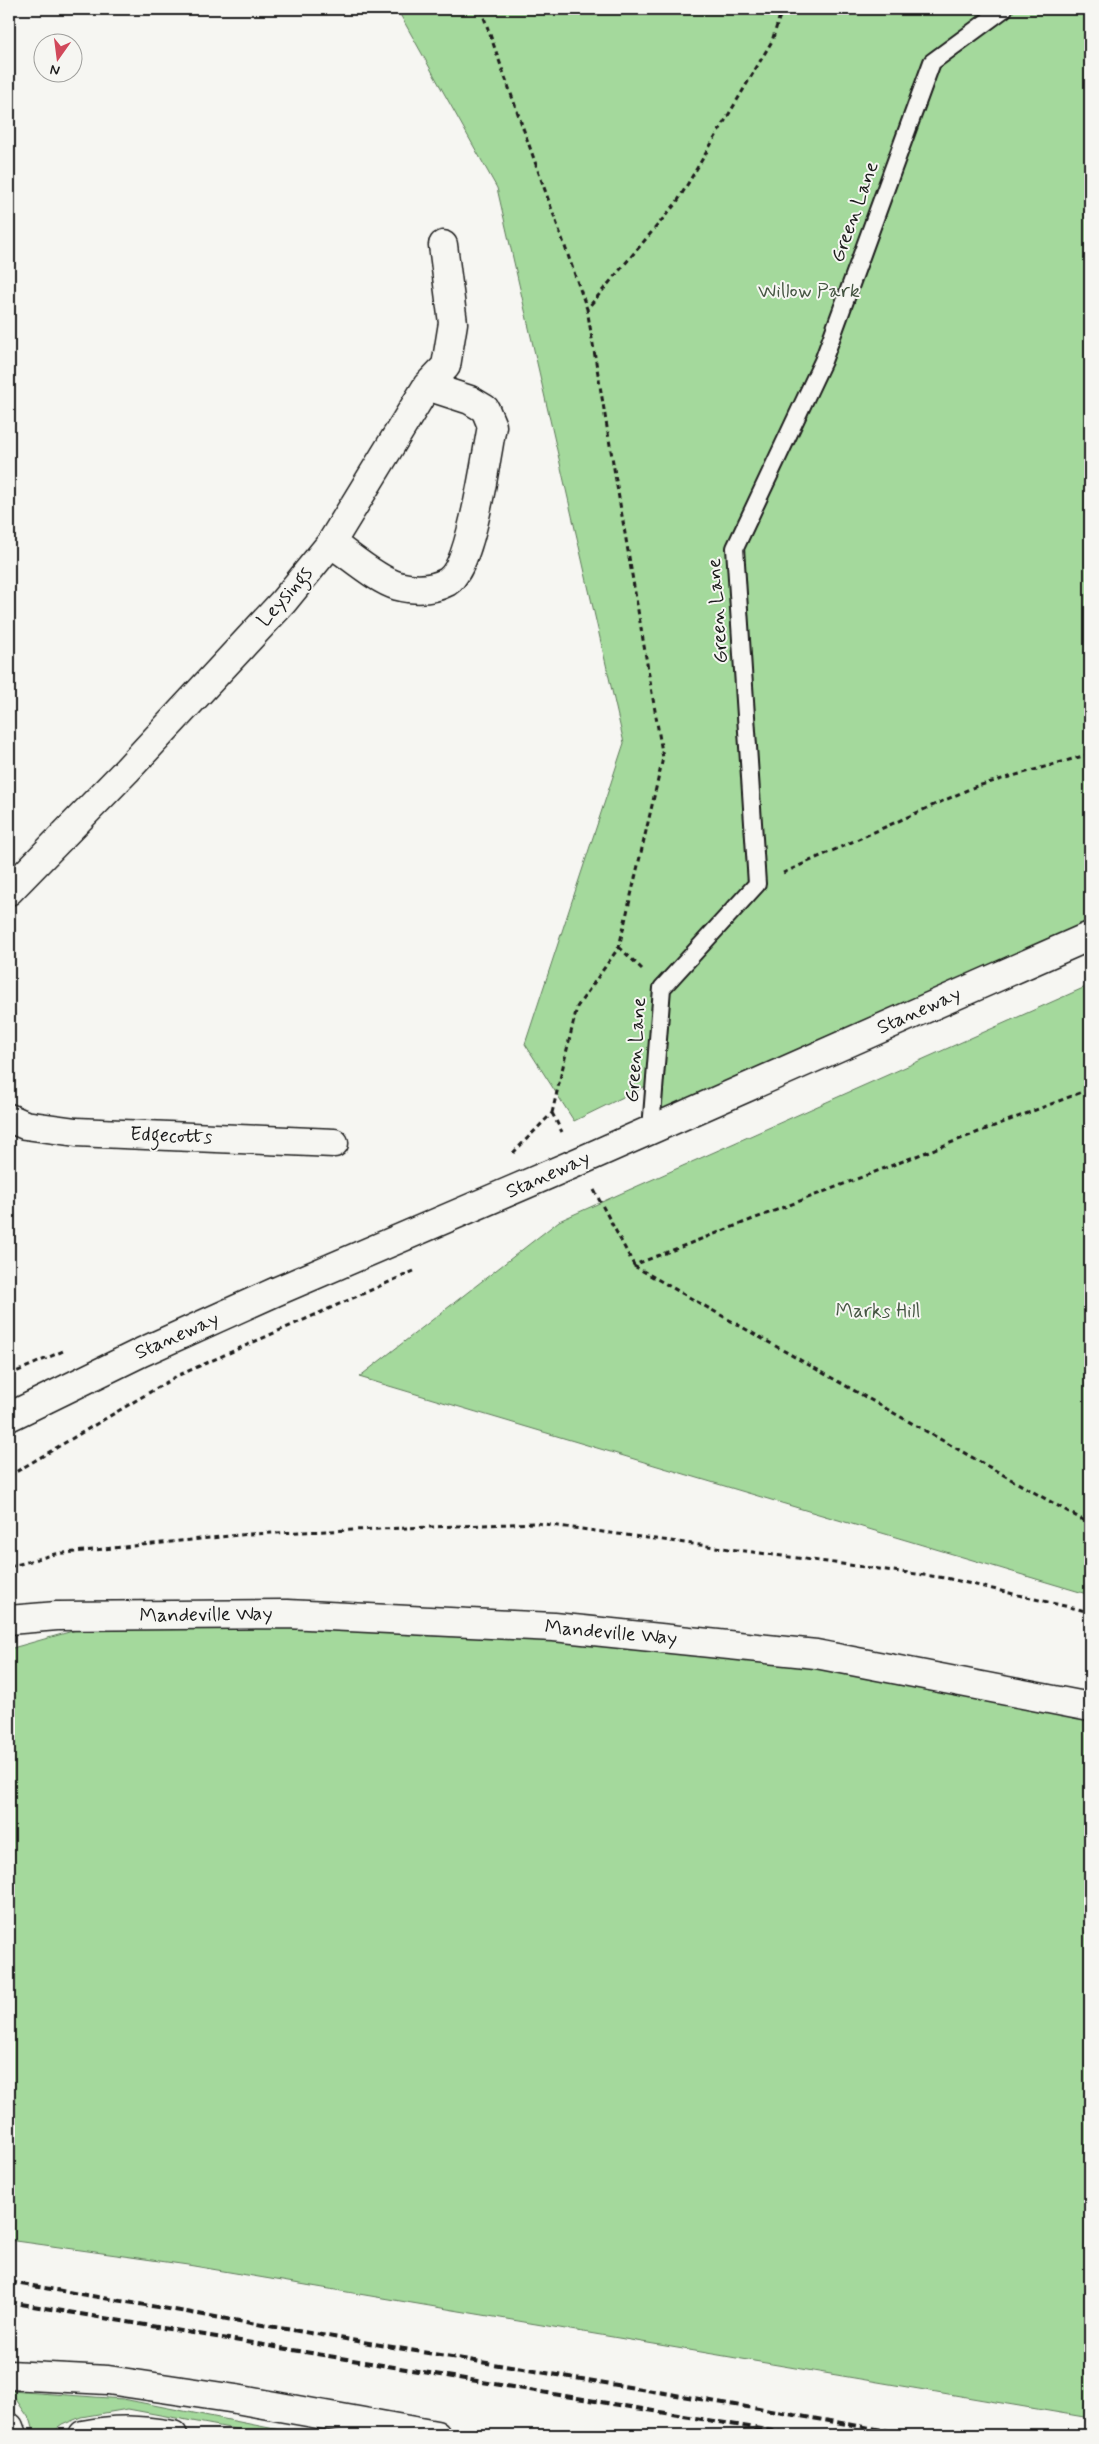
<svg xmlns="http://www.w3.org/2000/svg" width="1099" height="2444" font-family="Mynerve,sans-serif">
  <style>
    .green { fill: #a4d99c; stroke: #607a5c }
    .lines { fill: none; stroke-linecap: round; stroke-linejoin: round }
    .lane-casing { stroke: #1c1c1c; stroke-width: 20 }
    .street-casing { stroke: #1c1c1c; stroke-width: 31 }
    .secondary-casing { stroke: #1c1c1c; stroke-width: 31 }
    .path { stroke: #1c1c1c; stroke-width: 3; stroke-dasharray: 5 4; stroke-linecap: butt }
    .lane { stroke: #f6f6f2; stroke-width: 16 }
    .street { stroke: #f6f6f2; stroke-width: 28 }
    .secondary { stroke: #f6f6f2; stroke-width: 28 }
    .rail { stroke: #1c1c1c; stroke-width: 4; stroke-dasharray: 8 4; stroke-linecap: butt }
    .labels { text-anchor: middle; dominant-baseline: central; stroke-width: 4; stroke-linejoin: round; paint-order: stroke }
    .street-label { font-size: 20px; fill: #1c1c1c; stroke: #f6f6f2 }
    .park-label { font-size: 20px; fill: #455542; stroke: #f6f6f2 }
  </style>
  <rect width="100%" height="100%" fill="#f6f6f2"/>
  <filter id="ink" filterUnits="userSpaceOnUse"><feTurbulence type="fractalNoise" baseFrequency=".02" numOctaves="2"/><feDisplacementMap in="SourceGraphic" scale="10" xChannelSelector="R" yChannelSelector="G"/><feConvolveMatrix kernelMatrix="1 2 1 2 8 2 1 2 1" color-interpolation-filters="sRGB"/></filter>
  <g filter="url(#ink)">
    <path class="green" d="M397,9H1090V936L651,1129L654,1082L574,1121L525,1044L624,743L497,188Z
      M1090,985V1595L359,1377L559,1221Z
      M126,1616L554,1627L1090,1707V2418L188,2265L9,2240V1649Z
      M10,2391L123,2399L305,2435H267L128,2409L81,2417L62,2425L49,2435H35L31,2421Z"/>
    <g class="lines">
      <g class="lane-casing">
        <path id="lane" d="M651,1129L662,988L757,884L735,548L823,361L932,62L1004,9"/>
      </g>
      <g class="street-casing">
        <path id="street" d="M331,543C349,555 377,580 398,586C414,590 432,590 447,582C472,567 486,456 492,426L485,409L470,400L427,386
          M9,891L127,770L283,602L331,543L427,386L446,366L453,323L443,245
          M9,1118L25,1125L76,1132L334,1143"/>
      </g>
      <g class="secondary-casing">
        <path id="secondary" d="M9,1417L142,1352L275,1292L578,1162L1090,936
          M9,1620L57,1616L287,1614L554,1627L816,1654L1090,1707
          M9,2375L108,2380L236,2399L436,2435
          M9,2427L12,2435
          M83,2435C117,2428 139,2430 173,2435"/>
      </g>
      <path class="path" d="M481,9L587,309
        M783,873L974,787L1090,754
        M619,947L642,969
        M552,1113L577,1007L619,947L663,758L587,309L677,202L772,41L782,9
        M552,1113L562,1132
        M513,1153L552,1113
        M594,1190L634,1265L1090,1089
        M634,1266L1090,1524
        M9,1375L63,1351
        M9,1476L177,1376L414,1271
        M9,1567L55,1554L249,1534L536,1523L946,1578L1090,1612"/>
      <use href="#lane" class="lane"/>
      <use href="#street" class="street"/>
      <use href="#secondary" class="secondary"/>
      <path class="rail" d="M9,2282L912,2435
        M9,2302L796,2435"/>
    </g>
  </g>
  <g class="labels">
    <g class="street-label">
      <text transform="translate(855 212) rotate(-70)">Green Lane</text>
      <text transform="translate(285 597) rotate(-49)">Leysings</text>
      <text transform="translate(718 611) rotate(-94)">Green Lane</text>
      <text transform="translate(919 1011) rotate(-24)">Staneway</text>
      <text transform="translate(636 1050) rotate(-86)">Green Lane</text>
      <text transform="translate(171 1136) rotate(2)">Edgecotts</text>
      <text transform="translate(548 1175) rotate(-24)">Staneway</text>
      <text transform="translate(177 1336) rotate(-24)">Staneway</text>
      <text transform="translate(206 1615) rotate(-1)">Mandeville Way</text>
      <text transform="translate(611 1633) rotate(5)">Mandeville Way</text>
    </g>
    <g class="park-label">
      <text x="809" y="291">Willow Park</text>
      <text x="878" y="1311">Marks Hill</text>
    </g>
  </g>
  <rect width="1099" height="2444" fill="none" stroke="#f6f6f2" stroke-width="30"/>
  <rect x="15" y="15" width="1069" height="2414" fill="none" stroke="#1c1c1c" stroke-width="2" filter="url(#ink)"/>
  <g transform="translate(58 58) rotate(194)"><circle r="24" fill="#f6f6f2" stroke="#9f9f9c"/>
  <path d="M0-4L9 19L0 12L-9 19Z" fill="#d1495b"/>
  <text y="-8" font-size="14" font-weight="bold" text-anchor="middle" fill="#1c1c1c">N</text>
  </g>
</svg>
